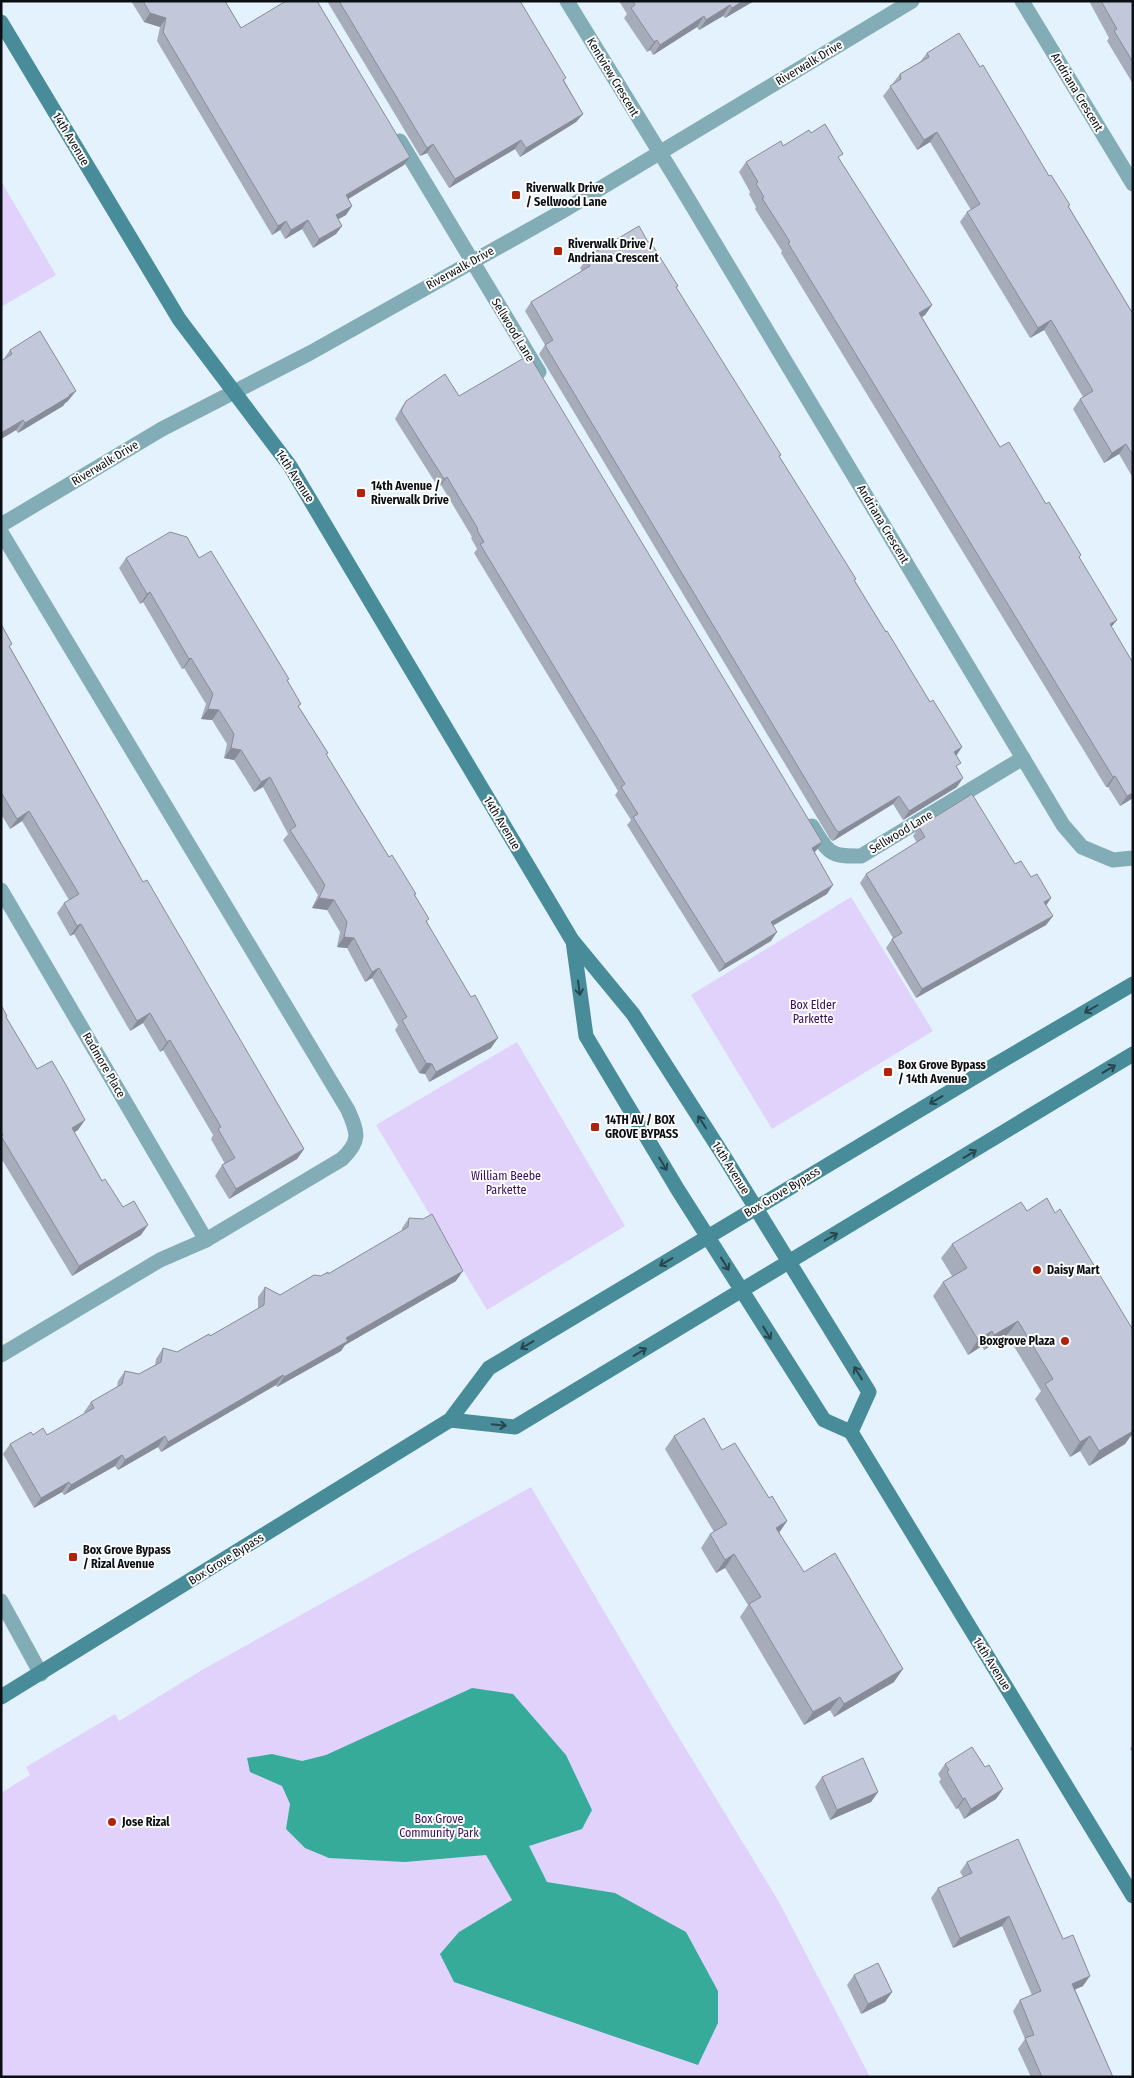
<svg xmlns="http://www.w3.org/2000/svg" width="1134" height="2078" font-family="'Fira Sans Condensed',sans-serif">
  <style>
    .green { fill: #e1d2fc }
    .water { fill: #37ab9a }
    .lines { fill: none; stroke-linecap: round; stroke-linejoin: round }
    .service { stroke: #83adb6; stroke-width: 15 }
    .minor { stroke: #83adb6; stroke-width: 15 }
    .secondary { stroke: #488c99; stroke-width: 15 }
    .wall { fill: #a7acbb }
    .shaded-wall { fill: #888c99 }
    .building { fill: #c2c8da; stroke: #888c99 }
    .oneway { stroke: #26474f }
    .poi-dot { fill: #b0220c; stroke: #fdfdfd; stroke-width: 2 }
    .labels { text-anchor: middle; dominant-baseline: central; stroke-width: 4; stroke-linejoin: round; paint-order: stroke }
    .street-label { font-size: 12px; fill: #0a0f13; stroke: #fdfdfd }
    .poi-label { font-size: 12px; font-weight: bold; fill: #0a0f13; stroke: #fdfdfd; text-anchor: start }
    .park-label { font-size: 12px; fill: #390e62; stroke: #fdfdfd }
  </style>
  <rect width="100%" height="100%" fill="#e4f2fd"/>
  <path class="green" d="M1,181L56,275L1,307Z
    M851,897L933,1031L772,1129L691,995Z
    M517,1042L625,1226L487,1310L376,1125Z
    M531,1487L658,1703L779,1902L870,2077H1V1793L30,1775L26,1767L115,1714L119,1721L202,1670Z"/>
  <path class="water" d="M472,1688L513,1694L566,1755L592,1810L582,1829L529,1846L547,1882L615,1893L686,1932L718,1991V2023L698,2065L454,1982L440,1954L459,1932L512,1900L486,1855L405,1862L329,1858L305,1848L286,1829L290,1804L282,1786L250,1772L247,1758L272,1754L302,1761L326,1755Z"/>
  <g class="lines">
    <path class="service" d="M400,141L539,372
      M1,532L348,1110C358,1133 361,1141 342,1159L206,1240L160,1260L1,1355
      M812,826C828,853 830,857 861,856L1023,758"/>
    <path class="minor" d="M567,1L681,187L1063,825L1082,847L1113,860L1133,858
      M1022,1L1133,184
      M1,525L162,429L310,353L561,212L912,1
      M1,890L206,1240
      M1,1601L41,1674"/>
    <path class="secondary" d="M1,22L179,319L290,466L572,940L633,1014L725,1158L869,1392L851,1432
      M573,941L586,1036L678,1190L824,1420L851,1432L1133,1896
      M450,1420L515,1427L1133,1054
      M1,1697L450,1420L489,1368L993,1066L1133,984"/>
  </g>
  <path class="wall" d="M131,1H225L241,28L404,165L348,199L352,206L346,215L338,219L342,226L336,234L313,248L302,229L285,239L280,230L272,235L157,41L160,27L144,22Z
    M327,1H520L583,114L576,122L520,157L515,149L449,188L427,153L420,156Z
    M619,1H754L725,18L723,16L699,30L697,27L653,55L650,50L647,52L624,18L627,14Z
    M1089,1H1133V84L1107,41L1109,38Z
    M927,53L1049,176L1069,207L1133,314V478L1119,454L1104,463L1073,409L1080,399L1083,397L1044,330L1030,338L960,222L967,212L971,210L930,142L917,150L883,96L900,74L920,62Z
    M811,133L839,159L932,305L925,315L922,317L1000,447L1046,504L1081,555L1079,558L1111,627L1133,798L1120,806L1108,787H1106L781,253L782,251L755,209L756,207L749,194L750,192L739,172L746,162Z
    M648,242L678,286L676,288L886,632L930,702L962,747L956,755L957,787L903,820L893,804L833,841L830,839L539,354L545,345L525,311L531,302L582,271L580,268L586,260Z
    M10,350L68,401L65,403L63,406L18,433L16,430L1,439V361L3,360Z
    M459,396L816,851L814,852L827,894L773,926L771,941L719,972L627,825L631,820L615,795L618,791L474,553L477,549L471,538L472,537L441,485L438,487L395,419L400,410L406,401Z
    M126,558H199L287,681L299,707L328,753L326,755L389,857L416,894L414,895L427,922L491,1048L429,1082L425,1074L419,1073L395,1030L398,1025L372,978L365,982L347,948L337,947L340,932L327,910L312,908L318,895L283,840L288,834L263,787L254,792L234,760L224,758L227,744L212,720L201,719L206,704L184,668L182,669L143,602L140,604L119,568Z
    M1,624L10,647L143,882L304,1149L297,1159L229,1199L215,1176L222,1165L225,1164L211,1139L213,1135L163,1050L160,1052L143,1023L130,1031L74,934L70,936L57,913L64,903L69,900L22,821L10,829L1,814Z
    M919,827L1015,864L1031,877L1051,898L1046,905L1053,916L1046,925L916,998L886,948L892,939L893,938L860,883L866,874L917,843L913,836Z
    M1,1005L6,1018L37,1069L78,1130L74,1132L102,1181L141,1235L72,1276L1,1158Z
    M409,1218L456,1281L345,1345L341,1351L277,1387L276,1385L161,1452L158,1447L118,1470L115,1466L64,1495L62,1492L34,1508L3,1454L10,1444L33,1435H47L85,1414L84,1412L91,1402L117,1387L118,1381L125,1371L139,1374L155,1365L156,1359L163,1348L177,1352L210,1336L258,1309V1297L265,1287L280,1295L321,1276L328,1274L402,1231V1228Z
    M952,1244L1130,1437L1125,1444L1089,1466L1080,1451L1070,1457L1035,1399L1041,1391L1007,1335L984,1350L982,1346L968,1355L933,1296L943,1282L952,1276L941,1258Z
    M674,1436L722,1450L769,1498L787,1521L779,1533L804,1572L894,1682L834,1717L830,1710L804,1725L740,1617L748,1605L725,1568L716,1573L701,1548L710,1534L714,1532L665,1449Z
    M1133,1745V1752L1130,1749Z
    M945,1764L985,1767L1003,1789L996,1799L964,1819L958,1808L956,1809L939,1782L941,1779L938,1774Z
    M822,1777L878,1792L871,1802L830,1820L815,1787Z
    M967,1862L1083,1986L1075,1989L1113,2077H1031L1018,2049L1025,2039L1013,2011L1020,2000L1032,1995L1002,1926L953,1948L931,1898L938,1888L963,1877L960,1872Z
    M854,1975L892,1992L885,2002L861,2014L847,1985Z"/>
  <path class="shaded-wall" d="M743,1H754L725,18L732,8Z
    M730,5L723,16L699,30L706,20Z
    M150,13L166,18L160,27L144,22Z
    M704,16L697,27L653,55L660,45Z
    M657,40L650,50L647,52L654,42Z
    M583,114L576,122L520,157L526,148Z
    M937,132L930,142L917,150L924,140Z
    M521,140L515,149L449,188L455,179Z
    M433,144L427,153L420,156L427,148Z
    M410,157L404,165L340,204L346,195Z
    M352,206L346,215L330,224L336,215Z
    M308,220L302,229L285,239L291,230Z
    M286,221L280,230L272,235L278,226Z
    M342,226L336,234L313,248L319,239Z
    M932,305L925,315L912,323L919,313Z
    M1051,320L1044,330L1030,338L1038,328Z
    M76,391L68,401L65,403L63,406L18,433L25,423Z
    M23,420L16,430L1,439V433Z
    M1126,444L1119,454L1104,463L1112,453Z
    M447,477L441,485L438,487L444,479Z
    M150,592L143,602L140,604L147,594Z
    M1117,620L1109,630L1110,624Z
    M191,658L184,668L182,669L189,659Z
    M208,709L219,710L212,720L201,719Z
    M962,747L956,756L954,752Z
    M231,748L241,750L234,760L224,758Z
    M1115,776L1108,787H1106L1113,777Z
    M270,777L263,787L254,792L261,782Z
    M963,778L957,787L903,820L909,811Z
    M1133,793V798L1120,806L1127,796Z
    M899,796L893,804L833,841L839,832Z
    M29,811L22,821L10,829L17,819Z
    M822,842L816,851L806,857L812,848Z
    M833,885L827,894L765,930L771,922Z
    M319,898L334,900L327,910L312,908Z
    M1051,898L1045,907L1044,902Z
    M1053,916L1046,925L916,998L922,989Z
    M81,924L74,934L70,936L77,926Z
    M777,932L771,941L719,972L725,964Z
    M344,937L354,938L347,948L337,947Z
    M379,968L372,978L365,982L372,972Z
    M150,1013L143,1023L130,1031L137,1021Z
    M498,1038L491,1048L429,1082L436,1072Z
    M170,1040L163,1050L160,1052L167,1042Z
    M426,1063L432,1064L425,1074L419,1073Z
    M85,1120L78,1130L65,1138L72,1128Z
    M304,1149L297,1159L229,1199L236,1189Z
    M148,1225L141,1235L72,1276L79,1266Z
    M463,1271L456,1281L345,1345L341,1351L277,1387L284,1377L346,1338Z
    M1018,1321L1007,1335L984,1350L994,1335Z
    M992,1331L982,1346L968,1355L978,1340Z
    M283,1375L276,1385L161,1452L168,1442Z
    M1133,1427V1435L1130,1437L1125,1444L1089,1466L1099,1451Z
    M165,1436L158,1447L118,1470L125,1460Z
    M1090,1436L1080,1451L1070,1457L1080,1442Z
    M122,1455L115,1466L64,1495L71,1485Z
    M69,1482L62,1492L34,1508L41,1498Z
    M787,1521L778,1534L776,1528Z
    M734,1554L725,1568L716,1573L725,1560Z
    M903,1669L894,1682L834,1717L844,1704Z
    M840,1697L830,1710L804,1725L813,1712Z
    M1003,1789L996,1799L964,1819L971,1809Z
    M878,1792L871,1802L830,1820L837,1810Z
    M965,1798L958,1808L956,1809L963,1799Z
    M1009,1916L1002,1926L953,1948L960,1938Z
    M1090,1976L1083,1986L1065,1994L1072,1984Z
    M892,1992L885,2002L861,2014L868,2004Z"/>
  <path class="building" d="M143,1H225L241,28L286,1H317L410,157L346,195L352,206L336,215L342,226L319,239L308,220L291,230L286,221L278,226L163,32L166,18L150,13Z
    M339,1H520L566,78L563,80L583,114L526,148L521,140L455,179L433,144L427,148Z
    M633,1H743L732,8L730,5L706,20L704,16L660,45L657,40L654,42L631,8L635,5Z
    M1101,1H1133V62L1114,31L1117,29Z
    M959,33L980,67L983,65L1049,176L1051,175L1070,205L1068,206L1133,314V456L1126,444L1112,453L1080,399L1093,391L1051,320L1038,328L967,212L980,204L937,132L924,140L890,86L901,79L900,74L929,57L927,53Z
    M825,124L843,154L838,157L932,305L919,313L1000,447L1009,442L1046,504L1049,502L1081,555L1079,557L1117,620L1110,624L1133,663V793L1127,796L1115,776L1113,777L788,243L790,242L762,198L764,197L756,184L758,182L746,162L781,141L783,146L809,130L811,133Z
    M639,226L648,242L650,241L678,286L676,287L781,455L779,456L856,579L854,580L886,632L887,631L930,702L933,700L962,747L954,752L961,763L956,766L963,778L909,811L899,796L839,832L836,830L545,345L553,340L531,302L590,266L586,260L590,255Z
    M40,331L76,391L69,395L70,396L25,423L23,420L1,433V361L12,354L10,350Z
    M529,355L822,842L812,848L833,885L771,922L777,932L725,964L633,817L638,814L621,787L625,784L480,544L484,542L477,530L478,529L447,477L444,479L401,411L406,401L445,374L459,396Z
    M170,532L187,537L199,558L211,551L289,679L287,680L301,704L298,706L328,753L326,754L389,857L392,855L416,894H414L429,919L426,921L471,997L475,995L498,1038L436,1072L432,1064L426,1063L402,1020L407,1017L379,968L372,972L354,938L344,937L347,922L334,900L319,898L325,885L290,830L296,826L270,777L261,782L241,750L231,748L234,734L219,710L208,709L213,694L191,658L189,659L150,592L147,594L126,558Z
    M1,624L12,644L9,646L143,882L147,880L304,1149L236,1189L222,1165L235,1158L218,1129L221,1127L170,1040L167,1042L150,1013L137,1021L81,924L77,926L64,903L79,894L29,811L17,819L1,792Z
    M972,794L1015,864L1021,861L1031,877L1037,874L1051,898L1044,902L1053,916L922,989L892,939L902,933L866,874L925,837L919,827Z
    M1,1005L7,1016L6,1017L37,1069L52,1061L66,1085L85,1120L72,1128L102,1181L105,1179L123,1207L134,1201L148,1225L79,1266L1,1136L3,1135L1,1132Z
    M1047,1198L1055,1213L1060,1209L1133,1330V1431L1099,1451L1090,1436L1080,1442L1045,1384L1053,1379L1018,1321L994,1335L992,1331L978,1340L943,1282L967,1268L952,1244L1021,1202L1027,1211Z
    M432,1214L463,1271L346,1338L348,1341L284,1377L283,1375L168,1442L165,1436L125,1460L122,1455L71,1485L69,1482L41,1498L10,1444L31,1432L33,1435L43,1428L47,1435L94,1408L91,1402L122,1384L125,1371L139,1374L161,1362L163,1348L177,1352L209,1334L210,1336L264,1305L265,1287L280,1295L314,1275L321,1276L328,1272V1274L408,1227L409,1218L423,1219Z
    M704,1418L722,1450L735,1443L769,1498L772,1496L787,1521L776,1528L804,1572L835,1553L903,1669L844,1704L840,1697L813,1712L749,1604L761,1597L734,1554L725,1560L710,1534L727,1524L674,1436Z
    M972,1747L985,1767L989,1765L1003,1789L971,1809L965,1798L963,1799L947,1772L949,1770L945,1764Z
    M863,1758L878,1792L837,1810L822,1777Z
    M1018,1839L1063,1939L1073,1935L1090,1976L1072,1984L1113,2077H1042L1025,2038L1034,2035L1020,2000L1041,1991L1009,1916L960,1938L938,1888L972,1873L967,1862Z
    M878,1963L892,1992L868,2004L854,1975Z"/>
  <defs><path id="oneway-shaft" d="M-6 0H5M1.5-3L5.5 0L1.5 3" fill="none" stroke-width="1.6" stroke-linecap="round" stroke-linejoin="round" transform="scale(1.25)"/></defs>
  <g class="oneway">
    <use href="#oneway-shaft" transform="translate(579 988) rotate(82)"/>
    <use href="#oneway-shaft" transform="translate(1091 1009) rotate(150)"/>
    <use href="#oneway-shaft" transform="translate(1109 1069) rotate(-31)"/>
    <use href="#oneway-shaft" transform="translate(936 1100) rotate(149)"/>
    <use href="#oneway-shaft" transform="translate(702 1122) rotate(-123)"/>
    <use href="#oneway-shaft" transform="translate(970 1154) rotate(-31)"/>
    <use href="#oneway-shaft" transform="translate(663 1164) rotate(59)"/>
    <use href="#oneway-shaft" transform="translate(831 1237) rotate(-30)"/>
    <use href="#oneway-shaft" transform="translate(666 1262) rotate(149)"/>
    <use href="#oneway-shaft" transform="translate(725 1264) rotate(58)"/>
    <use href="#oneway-shaft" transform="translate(767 1333) rotate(59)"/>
    <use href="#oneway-shaft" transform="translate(527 1345) rotate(149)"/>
    <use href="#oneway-shaft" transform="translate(640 1352) rotate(-31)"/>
    <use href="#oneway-shaft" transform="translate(858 1373) rotate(-122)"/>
    <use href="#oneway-shaft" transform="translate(499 1425) rotate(6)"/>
  </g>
  <g class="poi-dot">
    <rect x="511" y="190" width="10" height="10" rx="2.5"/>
    <rect x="553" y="246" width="10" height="10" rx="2.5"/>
    <rect x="356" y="488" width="10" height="10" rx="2.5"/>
    <rect x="883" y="1067" width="10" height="10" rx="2.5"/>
    <rect x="590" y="1122" width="10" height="10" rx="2.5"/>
    <circle cx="1037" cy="1270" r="5"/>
    <circle cx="1065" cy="1341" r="5"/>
    <rect x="68" y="1552" width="10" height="10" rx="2.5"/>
    <circle cx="112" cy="1822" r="5"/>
  </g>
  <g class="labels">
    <g class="street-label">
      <text transform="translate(809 63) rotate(-31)">Riverwalk Drive</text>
      <text transform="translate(613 77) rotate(59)">Kentview Crescent</text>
      <text transform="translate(1077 92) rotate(59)">Andriana Crescent</text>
      <text transform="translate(71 139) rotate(59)">14th Avenue</text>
      <text transform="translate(460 268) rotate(-29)">Riverwalk Drive</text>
      <text transform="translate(513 330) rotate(59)">Sellwood Lane</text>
      <text transform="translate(105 463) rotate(-31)">Riverwalk Drive</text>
      <text transform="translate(295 476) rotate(57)">14th Avenue</text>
      <text transform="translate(883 524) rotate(59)">Andriana Crescent</text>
      <text transform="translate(502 823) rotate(59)">14th Avenue</text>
      <text transform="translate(901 832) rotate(-31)">Sellwood Lane</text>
      <text transform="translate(104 1065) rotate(60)">Radmore Place</text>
      <text transform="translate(731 1168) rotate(58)">14th Avenue</text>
      <text transform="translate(782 1192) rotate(-31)">Box Grove Bypass</text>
      <text transform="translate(226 1559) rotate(-32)">Box Grove Bypass</text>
      <text transform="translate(992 1664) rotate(58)">14th Avenue</text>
    </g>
    <g class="poi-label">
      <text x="526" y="188">Riverwalk Drive<tspan x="526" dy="14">/ Sellwood Lane</tspan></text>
      <text x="568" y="244">Riverwalk Drive /<tspan x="568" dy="14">Andriana Crescent</tspan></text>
      <text x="371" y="486">14th Avenue /<tspan x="371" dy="14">Riverwalk Drive</tspan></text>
      <text x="898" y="1065">Box Grove Bypass<tspan x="898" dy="14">/ 14th Avenue</tspan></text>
      <text x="605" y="1120">14TH AV / BOX<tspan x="605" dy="14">GROVE BYPASS</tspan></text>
      <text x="1047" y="1270">Daisy Mart</text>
      <text x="1055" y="1341" text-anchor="end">Boxgrove Plaza</text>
      <text x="83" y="1550">Box Grove Bypass<tspan x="83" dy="14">/ Rizal Avenue</tspan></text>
      <text x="122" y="1822">Jose Rizal</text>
    </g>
    <g class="park-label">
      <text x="813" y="1005">Box Elder<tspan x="813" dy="14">Parkette</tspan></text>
      <text x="506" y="1176">William Beebe<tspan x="506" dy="14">Parkette</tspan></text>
      <text x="439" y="1819">Box Grove<tspan x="439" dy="14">Community Park</tspan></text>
    </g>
  </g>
  <rect width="1134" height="2078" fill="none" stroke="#0a0f13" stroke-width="5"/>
</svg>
